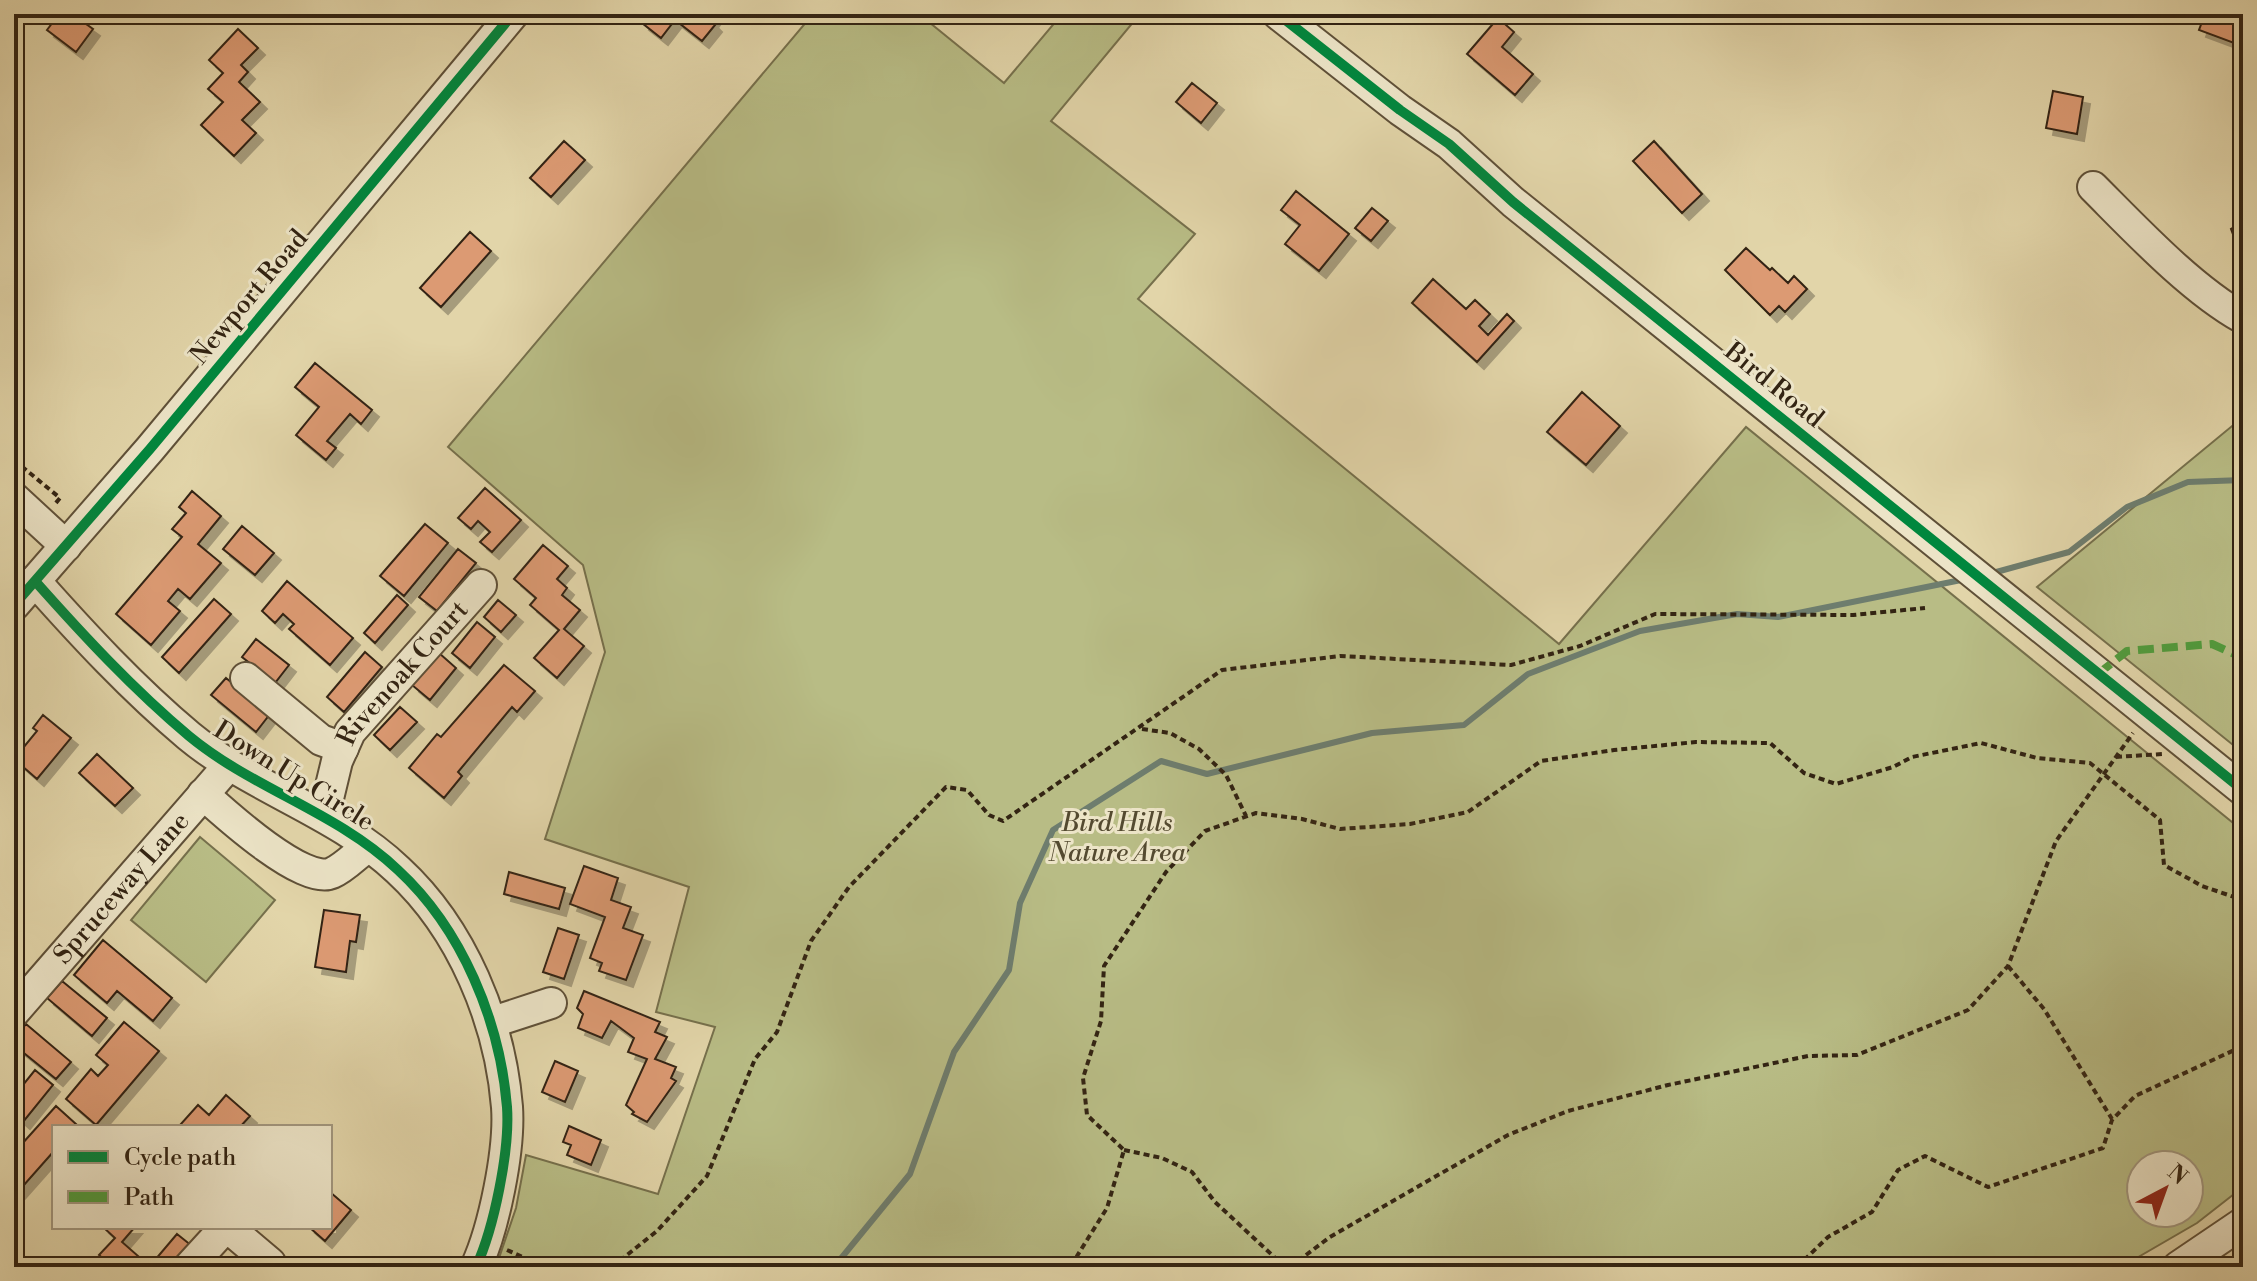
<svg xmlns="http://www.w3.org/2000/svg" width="2257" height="1281" font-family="'Libre Bodoni',serif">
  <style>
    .green { fill: #b8bc85; stroke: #76704c; stroke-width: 2; fill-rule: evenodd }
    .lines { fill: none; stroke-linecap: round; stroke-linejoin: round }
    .stream { stroke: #6e7d6e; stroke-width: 6 }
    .building { fill: #dc9a73; stroke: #332413; stroke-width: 2; filter: url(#shadow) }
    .minor-casing { stroke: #5f5038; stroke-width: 34 }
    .path { stroke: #332413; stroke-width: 4; stroke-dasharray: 6 4; stroke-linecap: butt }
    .minor { stroke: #ece4c7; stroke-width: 30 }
    .quiet { stroke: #519b3d; stroke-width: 8; stroke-dasharray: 16 8; stroke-linecap: butt }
    .cycleway-casing { stroke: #ece4c7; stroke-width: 15 }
    .cycleway { stroke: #00873e; stroke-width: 10 }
    .labels { text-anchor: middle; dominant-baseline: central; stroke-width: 6; stroke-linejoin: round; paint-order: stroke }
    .street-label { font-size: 26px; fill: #332413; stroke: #ece4c7 }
    .park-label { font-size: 26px; font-style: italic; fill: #544a30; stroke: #ece4c7 }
  </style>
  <defs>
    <filter id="shadow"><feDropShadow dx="7" dy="7" stdDeviation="0" flood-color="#0004"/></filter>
  </defs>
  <rect width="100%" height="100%" fill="#e2d5a9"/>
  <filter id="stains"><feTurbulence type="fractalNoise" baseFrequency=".0025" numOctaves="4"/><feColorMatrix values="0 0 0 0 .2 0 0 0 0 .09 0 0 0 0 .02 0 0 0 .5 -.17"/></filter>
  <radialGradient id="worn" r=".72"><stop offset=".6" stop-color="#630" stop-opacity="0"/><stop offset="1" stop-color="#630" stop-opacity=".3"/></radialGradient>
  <path class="green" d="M813,14H919L1004,83L1062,14H1140L1051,121L1195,234L1138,299L1559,644L1746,427L2243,831V1187L2197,1223L2121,1267H496L516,1208L526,1155L658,1194L715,1027L656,1012L689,887L545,839L605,652L583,565L448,447ZM2189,1165V1213H2141V1165Z
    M2243,417V753L2037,587Z
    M200,837L275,900L206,982L131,920Z"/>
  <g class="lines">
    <path class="stream" d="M1989,574L2069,552L2127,507L2188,482L2243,480
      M834,1267L910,1174L954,1052L1009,970L1020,903L1053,830L1161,761L1207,774L1372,733L1464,725L1528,674L1640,631L1737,614L1778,617L1966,579"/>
  </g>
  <path class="building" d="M59,14H72L93,29L76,52L47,30Z
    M649,14H716L711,21L715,25L702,41L675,20L661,38L642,23Z
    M2205,14H2243L2234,43L2199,30Z
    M1498,18L1514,32L1502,47L1533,74L1515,95L1467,54Z
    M238,29L258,48L241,65L248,72L239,82L260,102L242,120L256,133L234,156L201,125L223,102L208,89L223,73L209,60Z
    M1192,83L1217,103L1201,123L1176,102Z
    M2053,91L2083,97L2077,134L2046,128Z
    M564,141L585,160L551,197L530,178Z
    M1654,141L1702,194L1682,213L1633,161Z
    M1296,191L1349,234L1319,271L1285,244L1300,225L1281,210Z
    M1372,208L1388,221L1371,241L1355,228Z
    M2243,222V261L2231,229Z
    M470,232L491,251L441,307L420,288Z
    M1746,248L1770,270L1772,268L1788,283L1794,276L1807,289L1785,312L1779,306L1770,315L1725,270Z
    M1433,279L1466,309L1475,300L1490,314L1479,326L1488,335L1507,314L1514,321L1477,362L1412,303Z
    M315,363L372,410L361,424L350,414L327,441L336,448L326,460L296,435L319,407L295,387Z
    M1582,392L1620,426L1586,465L1547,432Z
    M485,488L521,520L492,552L480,542L490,532L478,521L471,529L458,518Z
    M192,491L221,516L198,544L221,563L190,599L178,589L168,601L180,611L151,645L116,614L182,537L172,529L186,513L179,507Z
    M425,524L448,543L404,596L380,576Z
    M242,526L274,553L255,575L223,549Z
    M543,545L568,566L557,579L567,588L562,595L580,610L564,629L584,646L557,678L534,658L559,630L530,605L536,598L514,579Z
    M458,549L476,563L437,611L419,597Z
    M287,581L353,638L330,665L289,629L294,624L283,614L275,623L262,611Z
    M397,595L408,605L375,643L364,633Z
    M214,599L231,614L179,673L162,657Z
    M498,600L516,615L501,632L484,617Z
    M477,622L495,637L470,668L452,653Z
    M256,639L289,665L275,683L242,657Z
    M365,652L382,667L344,712L327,697Z
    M439,653L456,668L430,700L412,685Z
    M504,665L535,691L517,712L512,707L458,772L462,776L444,798L409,768L437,734L441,737Z
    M226,678L270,714L256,732L211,695Z
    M400,707L417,722L390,750L374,735Z
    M43,715L71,738L37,779L14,759L37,731L33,728Z
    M97,754L133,788L115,806L79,773Z
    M584,866L618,878L611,900L631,907L623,928L643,935L626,980L599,971L602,963L590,958L605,917L570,904Z
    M509,872L565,888L559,909L504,894Z
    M324,910L360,915L356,942L350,941L346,972L315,967Z
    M558,928L579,935L564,979L543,972Z
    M103,940L172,998L153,1021L117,991L107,1003L74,975Z
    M62,981L107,1018L92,1036L47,998Z
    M584,991L660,1022L655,1032L667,1037L655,1059L676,1067L671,1078L676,1081L647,1122L632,1114L634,1112L626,1105L647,1059L628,1052L634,1038L611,1021L602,1038L578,1028L583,1014L577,1008Z
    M124,1022L159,1051L96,1125L66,1099L91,1069L98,1076L108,1065L96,1055Z
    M26,1024L71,1062L56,1079L14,1045V1038Z
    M555,1061L578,1071L565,1102L542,1092Z
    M35,1070L53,1085L23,1122L14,1114V1096Z
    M226,1095L250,1116L240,1127H183L180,1125L198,1105L209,1115Z
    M56,1106L77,1125L54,1127V1151L16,1194L14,1192V1139L21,1145Z
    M569,1126L601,1140L591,1165L567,1155L571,1145L563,1142Z
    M330,1192L351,1210L325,1241L309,1227H330Z
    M103,1227H135L122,1242L138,1256L127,1267H112L99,1255L115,1238Z
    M177,1234L197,1250L177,1267H149Z"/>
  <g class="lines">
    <g class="minor-casing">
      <g id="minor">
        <path d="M1278,14L1400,110L1449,144L1513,202L2243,790"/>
        <path d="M2093,187C2136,230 2191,289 2243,318"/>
        <path d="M14,498L66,546"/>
        <path d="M35,581C83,635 133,689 189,736C253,789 337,812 398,870C462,929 500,1021 507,1107C510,1150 494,1228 476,1267"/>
        <path d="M14,605L150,449L513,14"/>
        <path d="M246,678L321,740L343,748"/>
        <path d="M203,794C224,813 304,886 332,873C344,868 356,855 367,847"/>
        <path id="s1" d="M324,815L337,761L350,732L481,585"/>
        <path id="s2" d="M14,1012L229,765"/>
        <path d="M493,1022L551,1003"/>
        <path d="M189,1267L221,1232L231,1230L270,1263L267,1267"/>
        <path d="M2178,1267L2243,1223"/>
      </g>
    </g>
    <path class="path" d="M14,460L60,498L55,504
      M1142,729L1170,733L1199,749L1226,775L1246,816
      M2116,757L2162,754
      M2008,966L2044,1009L2112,1119
      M1124,1150L1162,1158L1192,1172L1215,1202L1285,1267
      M507,1250L545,1267
      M612,1267L657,1231L707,1176L755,1059L777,1032L811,941L849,887L946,787L967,790L989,815L1003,821L1222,670L1340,656L1511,665L1580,646L1655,614L1853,615L1925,608
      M1074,1267L1077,1256L1107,1208L1124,1150L1087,1115L1083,1078L1101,1021L1104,966L1166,872L1205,831L1256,813L1302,819L1340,829L1410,824L1468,812L1541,761L1614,750L1696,742L1770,743L1804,773L1836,784L1893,767L1912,757L1981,743L2037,758L2090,763L2160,820L2164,865L2202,886L2243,900
      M1290,1267L1330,1237L1508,1135L1568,1111L1668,1085L1808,1056L1857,1055L1968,1010L2008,966L2056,841L2133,733
      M1797,1267L1828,1237L1872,1212L1898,1170L1925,1156L1988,1187L2103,1148L2112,1120L2135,1096L2243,1046"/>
    <use href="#minor" class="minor"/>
    <path class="quiet" d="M2098,674L2127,651L2212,644L2243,658"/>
    <g class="cycleway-casing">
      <path id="cycleway" d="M1278,14L1400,110L1449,144L1513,202L2243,790
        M35,581C83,635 133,689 189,736C253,789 337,812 398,870C462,929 500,1021 507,1107C510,1150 494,1228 476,1267
        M14,605L150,449L513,14"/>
    </g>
    <use href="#cycleway" class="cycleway"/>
  </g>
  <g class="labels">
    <g class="street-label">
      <text transform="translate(249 297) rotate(-50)">Newport Road</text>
      <text transform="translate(1774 385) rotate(39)">Bird Road</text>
      <text stroke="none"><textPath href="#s1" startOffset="166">Rivenoak Court</textPath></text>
      <text transform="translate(294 776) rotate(32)">Down Up Circle</text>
      <text stroke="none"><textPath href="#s2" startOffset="164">Spruceway Lane</textPath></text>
    </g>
    <g class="park-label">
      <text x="1117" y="823">Bird Hills<tspan x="1117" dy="30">Nature Area</tspan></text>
    </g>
  </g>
  <rect width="2257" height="1281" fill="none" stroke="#e2d5a9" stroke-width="48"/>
  <rect x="16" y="16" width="2225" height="1249" fill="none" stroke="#332413" stroke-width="4"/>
  <rect x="24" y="24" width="2209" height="1233" fill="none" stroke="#332413" stroke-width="2"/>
  <rect x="52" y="1125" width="280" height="104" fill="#ece4c7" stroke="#a2977f" stroke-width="2"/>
  <rect x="68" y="1151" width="40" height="12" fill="#00873e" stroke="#a2977f" stroke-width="2"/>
  <text x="124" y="1165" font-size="24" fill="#332413">Cycle path</text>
  <rect x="68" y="1191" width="40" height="12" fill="#519b3d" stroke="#a2977f" stroke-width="2"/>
  <text x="124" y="1205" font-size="24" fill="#332413">Path</text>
  <g transform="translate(2165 1189) rotate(41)"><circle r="38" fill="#ece4c7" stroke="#a2977f" stroke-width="2"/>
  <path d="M0-6L14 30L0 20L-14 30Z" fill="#8f2418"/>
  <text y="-12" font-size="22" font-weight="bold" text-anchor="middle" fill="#332413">N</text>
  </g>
  <rect width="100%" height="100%" filter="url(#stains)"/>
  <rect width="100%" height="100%" fill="url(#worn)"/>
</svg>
